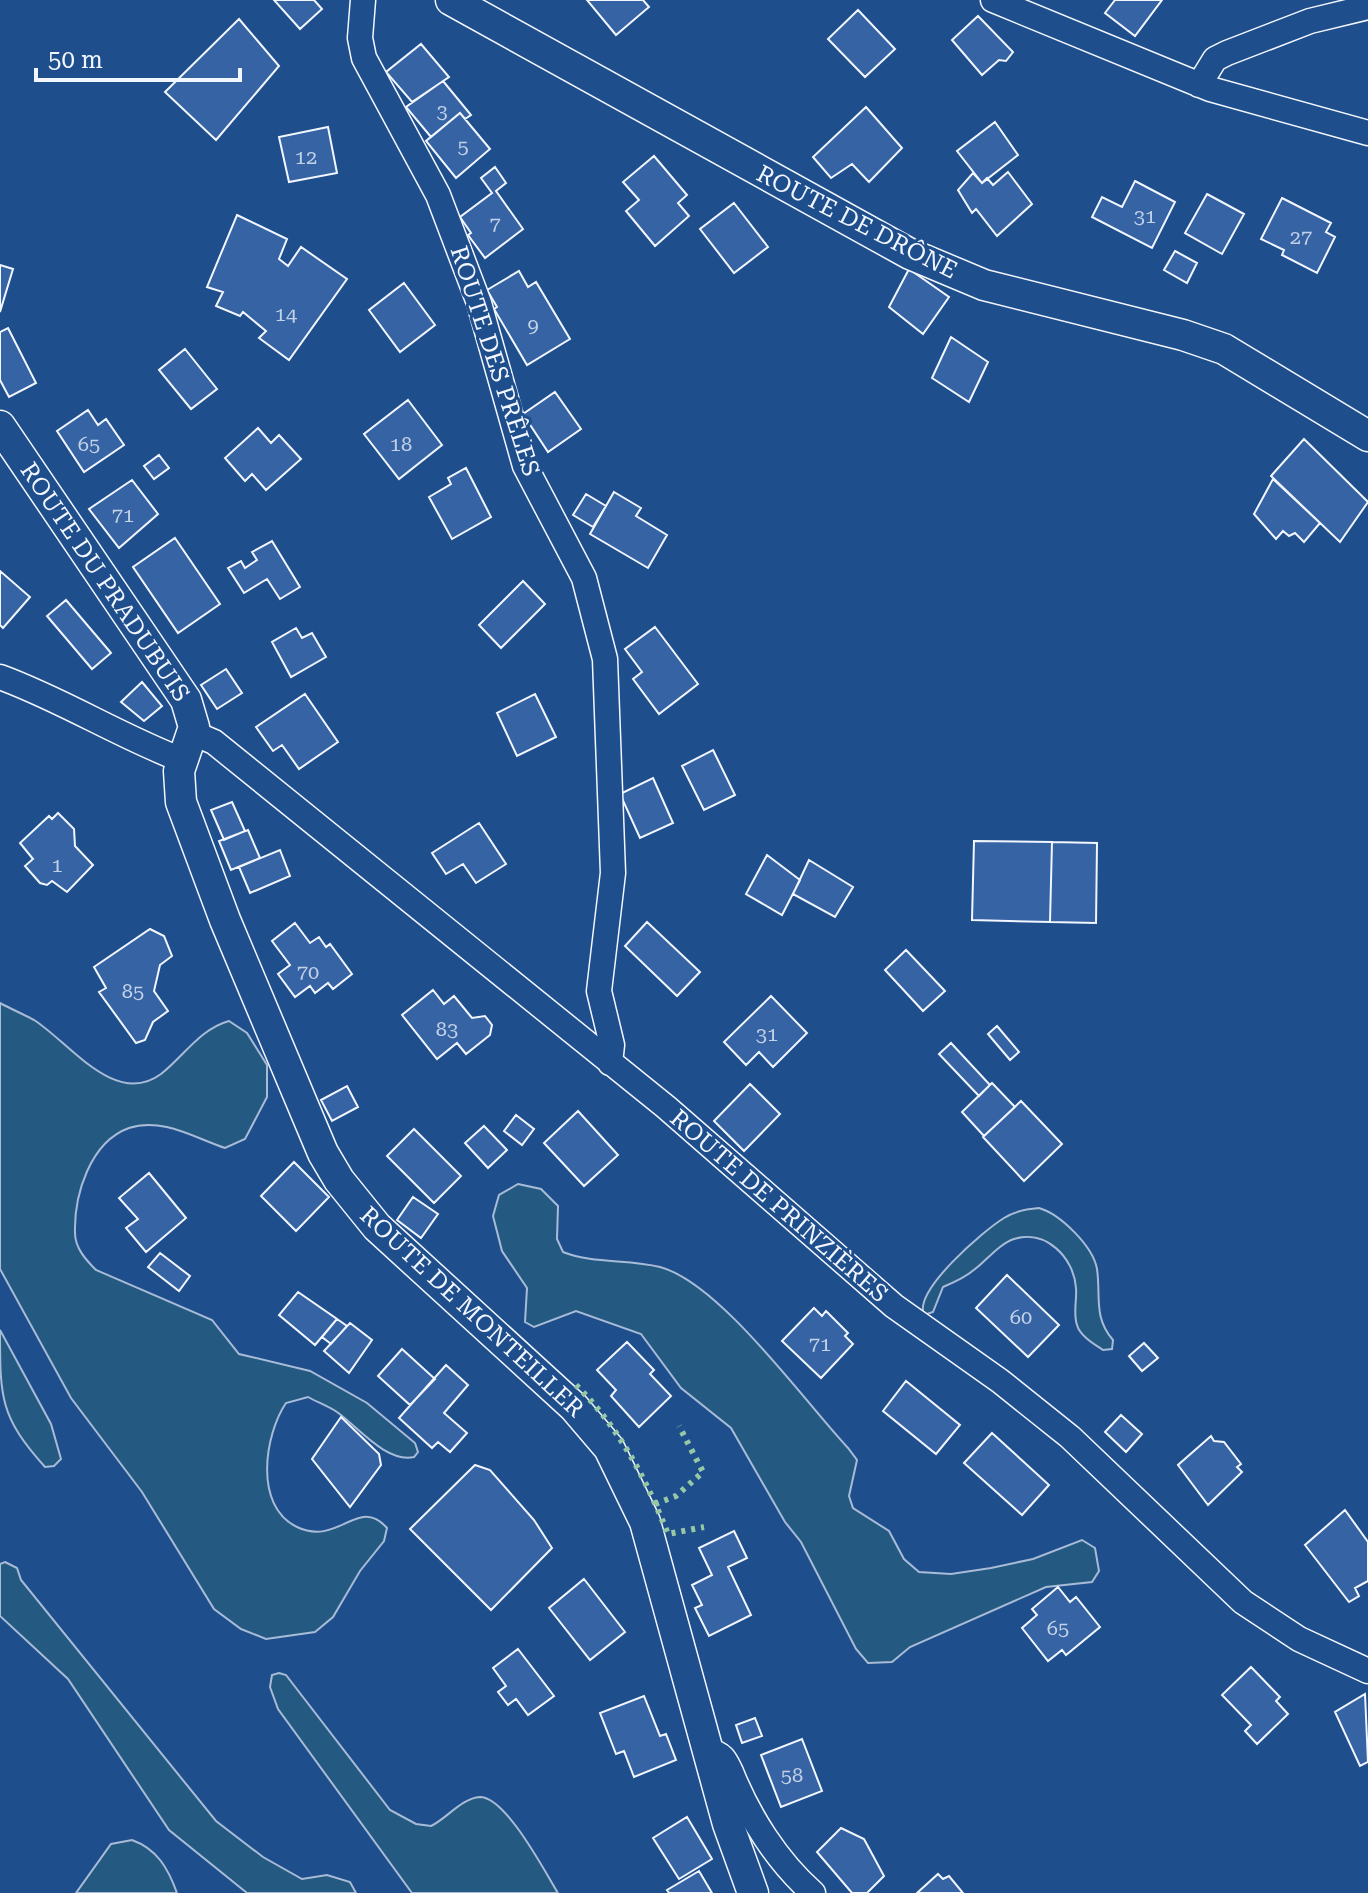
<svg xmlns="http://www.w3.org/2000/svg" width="1368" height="1893" font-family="'Roboto Serif',serif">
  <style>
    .green { fill: #245a82; stroke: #a8bbd7; stroke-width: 2 }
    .building { fill: #3563a3; stroke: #f2f6ff; stroke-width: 2 }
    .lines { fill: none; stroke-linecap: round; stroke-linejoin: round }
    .minor-casing { stroke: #f2f6ff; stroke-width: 27 }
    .tertiary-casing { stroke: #f2f6ff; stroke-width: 33 }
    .minor { stroke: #1f4e8c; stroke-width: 24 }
    .tertiary { stroke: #1f4e8c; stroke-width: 30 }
    .hedge { stroke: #97c8a6; stroke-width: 6; stroke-dasharray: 4 6; stroke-linecap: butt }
    .labels { text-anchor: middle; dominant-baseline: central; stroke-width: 6; stroke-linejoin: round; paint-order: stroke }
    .number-label { font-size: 20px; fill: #c3d1e8 }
    .street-label { font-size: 24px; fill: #f2f6ff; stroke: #1f4e8c }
  </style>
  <rect width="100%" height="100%" fill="#1f4e8c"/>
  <path class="green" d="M0,1003C11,1009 23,1014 34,1020C69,1042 115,1108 161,1074C184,1056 200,1029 229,1021L247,1033L267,1065V1097L245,1139L225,1148C195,1138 162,1117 129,1128C90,1142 74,1195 75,1233C75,1248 86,1260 96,1270L212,1320L239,1354L310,1371L367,1403L415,1443L418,1452L414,1457C386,1463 358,1427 337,1412C328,1406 317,1402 308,1397L286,1403C265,1434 253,1506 297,1527C339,1547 358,1495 387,1528L384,1541L360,1571L333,1617L315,1632L266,1639L241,1629L214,1609L142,1492L71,1398L0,1269Z
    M518,1184L541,1189L558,1206L557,1239L563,1252C593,1264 628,1259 660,1267C720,1283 804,1401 848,1448L857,1460L849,1496L853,1508L889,1531L904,1559L919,1572L951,1574L991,1568L1033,1559L1082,1540L1095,1548L1099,1571L1092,1582L1046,1587L910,1647L892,1662L868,1663L856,1649L801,1542L785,1522L731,1428L681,1388L641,1334L576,1311L534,1327L525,1322L527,1288L502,1251L493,1216L499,1195Z
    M1039,1208C1060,1214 1093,1246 1097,1269C1101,1296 1093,1317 1113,1340L1112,1349L1103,1350C1094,1344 1080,1336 1077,1325C1073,1314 1077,1300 1076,1288C1074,1257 1045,1229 1014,1239C999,1244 987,1260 975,1269C966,1277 955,1282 943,1287L933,1312L924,1315C913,1291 983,1231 1004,1218C1015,1211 1026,1209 1039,1208Z
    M0,1330L51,1424L61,1459L54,1466L45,1467C0,1417 0,1398 0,1330Z
    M5,1562L17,1568L21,1580L216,1821L263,1857L302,1879L327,1875L350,1882L356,1893H247L169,1830L68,1679L0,1616V1564Z
    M279,1673L286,1675L390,1810L416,1824L431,1826C446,1819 462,1798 480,1797C506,1797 545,1872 558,1893H412L278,1709L270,1687L272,1675Z
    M132,1840C157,1849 168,1868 177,1893H76L111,1844Z"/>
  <path class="building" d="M274,0H314L322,9L300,29Z
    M587,0H643L649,7L616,35Z
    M1115,0H1162L1135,36L1105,13Z
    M858,10L895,49L865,77L828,39Z
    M978,16L1013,52L1006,61L999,60L982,75L952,40Z
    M239,19L279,66L216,140L165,92Z
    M421,44L449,77L412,102L386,72Z
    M443,81L471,115L465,119L460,113L431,137L406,107Z
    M866,107L902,148L869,182L852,164L831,178L813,157Z
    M460,113L490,149L456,178L426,141Z
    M995,122L1018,155L982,183L957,151Z
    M328,127L337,173L289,182L279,137Z
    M654,156L687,195L678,203L689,216L655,246L626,211L639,200L623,182Z
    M495,167L506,183L496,191L523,229L485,258L468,235L471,233L460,217L492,193L481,178Z
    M1008,172L1032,204L997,236L976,209L972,213L958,190L973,173L982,183L987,178L993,185Z
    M1135,181L1175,202L1152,248L1092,217L1102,197L1122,207Z
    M1207,194L1244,214L1222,254L1185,233Z
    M1282,198L1331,223L1326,232L1335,237L1317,273L1282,255L1284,250L1261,239Z
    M734,203L768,247L734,273L700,229Z
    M237,215L287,239L279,259L288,266L301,247L347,279L289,360L259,338L266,331L243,312L240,316L216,306L223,292L207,287Z
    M1175,251L1197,263L1187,283L1164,270Z
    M0,265L13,269L0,312Z
    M909,269L949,297L923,334L889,307Z
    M519,271L528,287L536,282L570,339L527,365L494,309L497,307L487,290Z
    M404,283L435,325L400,352L369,310Z
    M8,328L36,383L9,397L0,380V332Z
    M951,337L988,362L969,402L932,378Z
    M185,349L217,389L191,409L159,370Z
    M555,392L581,429L548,452L523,414Z
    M408,400L442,445L399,479L364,434Z
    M88,410L98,425L106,419L124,445L84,472L57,431Z
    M258,428L271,443L279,435L301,459L266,490L252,474L245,481L225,458Z
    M1304,439L1368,502L1340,542L1271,476Z
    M159,455L169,468L154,479L144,466Z
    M466,468L491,517L452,539L429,497L451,484L448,478Z
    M1273,479L1320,523L1304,542L1295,533L1289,536L1283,531L1276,539L1254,514Z
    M132,480L158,514L119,548L89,509Z
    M614,492L641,508L636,516L667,535L648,568L590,534Z
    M586,494L606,506L593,527L573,515Z
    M175,538L220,604L178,633L133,567Z
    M272,541L300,587L280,599L267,579L244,593L228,568L241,561L245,568L257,560L252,552Z
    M0,571L30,597L3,628L0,625Z
    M523,581L545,604L501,648L479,625Z
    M66,600L111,653L92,669L47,616Z
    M655,627L698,684L659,714L633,679L642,672L625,649Z
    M296,628L302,638L312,633L326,657L291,677L272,642Z
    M226,669L242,693L217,709L201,685Z
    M142,682L162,706L144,721L121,702Z
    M305,694L338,742L299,769L282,745L273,751L256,727Z
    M535,694L556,737L517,756L497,713Z
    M713,750L735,795L704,810L682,766Z
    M653,778L673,823L640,838L620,794Z
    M232,802L245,831L224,840L211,810Z
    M58,813L74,829L75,846L93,865L67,892L52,881L47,885L40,883L25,866L33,859L20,843L49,816L52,819Z
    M479,823L506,864L476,883L463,864L446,874L432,853Z
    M248,830L260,858L231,870L219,841Z
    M974,841L1052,842L1050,922L972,920Z
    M1052,842L1097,843L1096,923L1050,922Z
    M280,850L290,876L250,893L239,867Z
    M767,855L800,880L782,915L746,894Z
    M809,860L853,887L835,917L793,894Z
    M647,922L700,972L677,996L625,946Z
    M295,923L310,943L319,937L326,947L330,944L352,974L333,989L328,983L315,993L310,986L295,997L278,974L290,965L272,941Z
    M150,929L164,936L172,956L160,965L154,991L168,1011L153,1022L145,1040L136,1043L99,992L106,988L94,967Z
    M906,950L945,991L923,1011L885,970Z
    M433,990L444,1004L454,996L472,1018L485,1016L492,1025L490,1035L466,1054L457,1043L437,1059L402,1015Z
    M771,996L807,1033L773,1067L759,1052L746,1065L724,1042Z
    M997,1026L1019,1052L1010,1060L988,1034Z
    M951,1043L990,1085L979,1096L939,1054Z
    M992,1083L1015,1107L984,1136L962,1112Z
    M750,1084L780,1114L744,1151L714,1121Z
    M347,1086L358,1107L332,1121L321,1100Z
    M1021,1101L1062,1144L1024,1181L983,1137Z
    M578,1111L618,1155L584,1186L544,1143Z
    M516,1115L534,1129L522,1145L504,1131Z
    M484,1126L507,1150L488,1168L465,1143Z
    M414,1129L461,1176L434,1203L387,1156Z
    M294,1162L329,1197L296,1231L261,1196Z
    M149,1173L186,1218L146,1252L126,1228L138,1219L119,1198Z
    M413,1197L438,1214L421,1238L397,1220Z
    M160,1253L190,1276L179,1291L148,1267Z
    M1007,1275L1059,1325L1028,1357L976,1308Z
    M298,1292L337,1319L315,1345L279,1315Z
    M814,1308L822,1316L826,1311L848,1333L845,1336L853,1344L821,1378L782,1341Z
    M337,1319L347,1326L331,1344L322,1337Z
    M350,1323L372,1340L349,1373L324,1351Z
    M627,1342L654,1370L650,1374L671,1396L639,1427L611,1396L616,1390L597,1370Z
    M1144,1343L1158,1358L1142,1371L1129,1356Z
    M402,1349L435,1379L410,1405L378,1376Z
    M446,1365L468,1385L444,1413L467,1433L450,1452L438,1442L432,1448L399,1418Z
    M906,1381L960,1425L936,1454L883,1411Z
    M1121,1415L1142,1434L1126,1452L1105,1432Z
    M341,1417L379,1454L381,1465L350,1507L312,1459Z
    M992,1433L1049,1485L1022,1515L964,1463Z
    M1211,1436L1214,1441L1224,1442L1241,1464L1237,1467L1242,1472L1208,1505L1178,1465Z
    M475,1465L490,1470L534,1520L552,1548L491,1610L410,1529Z
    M1345,1510L1368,1542V1581L1355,1588L1359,1596L1349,1602L1305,1545Z
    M734,1531L747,1558L728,1567L751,1615L709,1636L695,1608L702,1605L692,1585L712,1575L699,1548Z
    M584,1579L625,1632L590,1660L549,1608Z
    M1058,1587L1070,1602L1076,1597L1100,1627L1066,1655L1062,1650L1048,1661L1022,1628L1037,1615L1032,1609Z
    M518,1649L554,1696L528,1715L516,1699L508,1705L498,1692L506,1686L493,1668Z
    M1251,1667L1280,1697L1276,1701L1288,1714L1257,1744L1245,1731L1251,1725L1222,1695Z
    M1365,1694L1368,1762L1360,1766L1335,1712Z
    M644,1696L660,1736L666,1734L676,1760L634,1777L624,1751L616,1754L600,1713Z
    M755,1718L762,1736L742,1743L736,1725Z
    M802,1739L822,1791L781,1807L761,1755Z
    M687,1817L712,1859L679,1879L653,1838Z
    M841,1828L864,1839L884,1876L867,1893H852L817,1852Z
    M699,1871L712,1893H669L667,1890Z
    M938,1874L943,1879L949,1876L963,1893H917Z"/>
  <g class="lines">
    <g class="minor-casing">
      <path id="minor" d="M363,0L360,38L364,58L438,195L479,303L525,466L584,578L605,659L613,873L599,991L612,1045L610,1063
        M993,0L1210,89L1368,133
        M1199,85L1215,59L1227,53L1310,21L1368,7
        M0,677C63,700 119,736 182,760
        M193,733L214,742L666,1107L894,1306L1000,1381L1070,1437L1243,1602L1299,1639L1368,1671
        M710,1752C723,1753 726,1762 731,1772C749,1817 777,1861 813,1893"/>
    </g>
    <g class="tertiary-casing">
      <path id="tertiary" d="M451,0L910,254L984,285L1183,335L1224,349L1368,436
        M0,426L186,700L194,727L179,771L181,802L225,920L323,1153L339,1180L377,1227L574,1407L609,1448L645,1522L728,1824L753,1893"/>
    </g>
    <use href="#minor" class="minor"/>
    <use href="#tertiary" class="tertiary"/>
    <path class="hedge" d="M576,1385C620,1429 645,1477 668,1534L704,1527
      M655,1504L676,1496L703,1472L679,1426"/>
  </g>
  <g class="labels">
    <g class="number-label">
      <text x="442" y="111">3</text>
      <text x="463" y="146">5</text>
      <text x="306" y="157">12</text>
      <text x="1145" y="216">31</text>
      <text x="495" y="224">7</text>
      <text x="1301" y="237">27</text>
      <text x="286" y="314">14</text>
      <text x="533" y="325">9</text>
      <text x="89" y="444">65</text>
      <text x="401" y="444">18</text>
      <text x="123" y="515">71</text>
      <text x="57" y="865">1</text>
      <text x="308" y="972">70</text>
      <text x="133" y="991">85</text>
      <text x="447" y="1029">83</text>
      <text x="767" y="1034">31</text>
      <text x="1021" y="1317">60</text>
      <text x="820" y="1344">71</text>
      <text x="1058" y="1628">65</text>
      <text x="792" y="1775">58</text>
    </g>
    <g class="street-label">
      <text transform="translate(857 222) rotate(27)">ROUTE DE DRÔNE</text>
      <text transform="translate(495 361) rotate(72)">ROUTE DES PRÊLES</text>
      <text transform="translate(105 582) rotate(56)">ROUTE DU PRADUBUIS</text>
      <text transform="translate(779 1206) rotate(41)">ROUTE DE PRINZIÈRES</text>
      <text transform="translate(472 1312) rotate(43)">ROUTE DE MONTEILLER</text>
    </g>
  </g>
  <path d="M36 68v12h204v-12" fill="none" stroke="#f2f6ff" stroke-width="4"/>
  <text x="48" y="68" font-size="24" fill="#f2f6ff" stroke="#1f4e8c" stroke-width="6" paint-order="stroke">50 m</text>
</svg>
